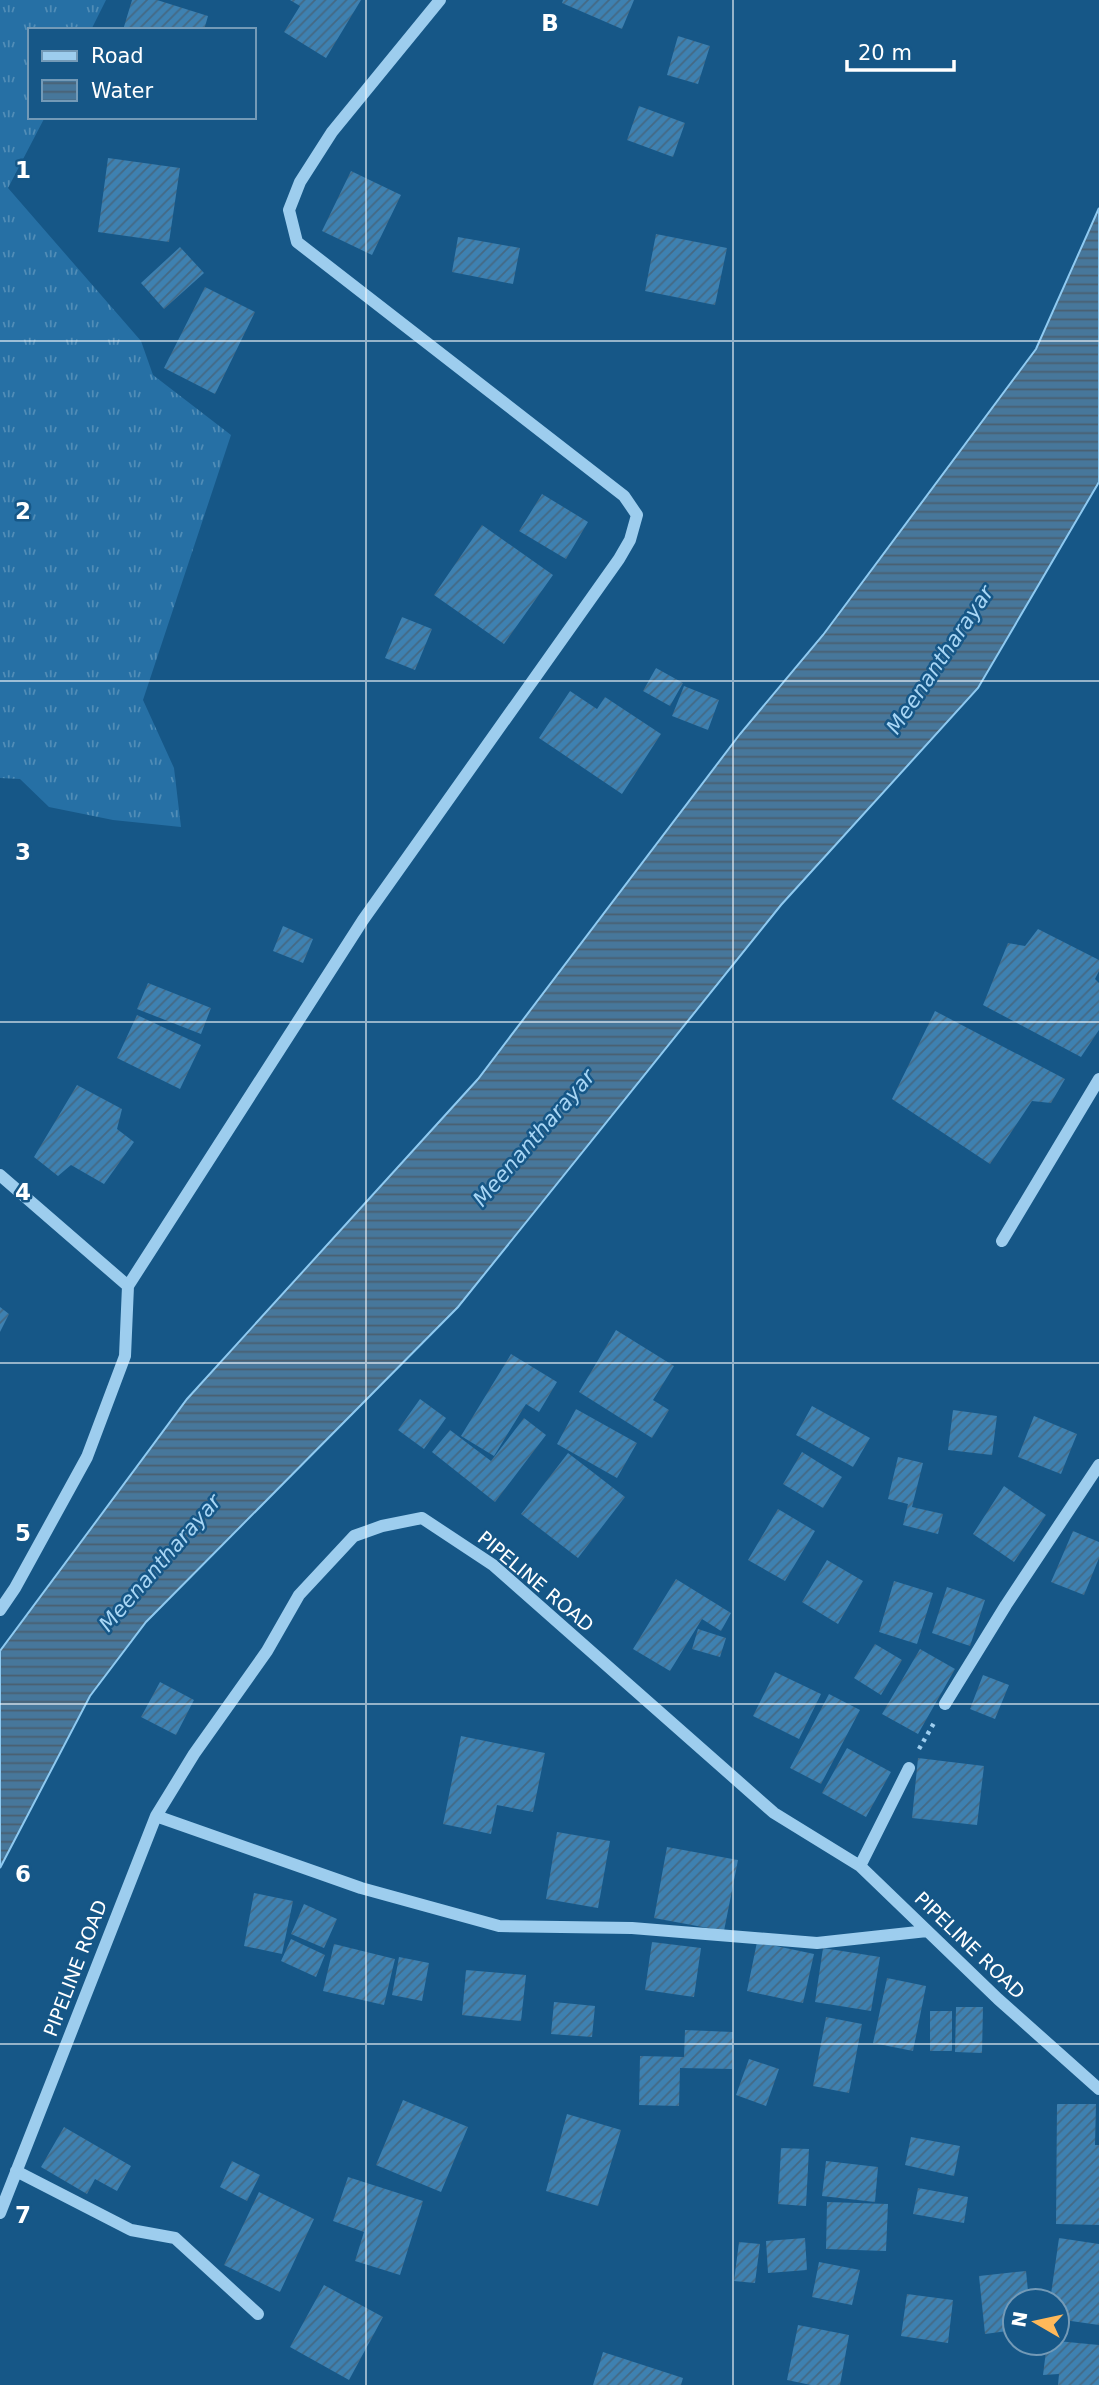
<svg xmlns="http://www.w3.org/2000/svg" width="1099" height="2385" font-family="'DejaVu Sans',sans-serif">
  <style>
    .grass { fill: url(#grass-tufts) }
    .water { fill: url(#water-rules); stroke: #8fcaf1; stroke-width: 2 }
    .building { fill: url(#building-hatch) }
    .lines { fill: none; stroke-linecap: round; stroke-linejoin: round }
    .path { stroke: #9dcdee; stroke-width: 4.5; stroke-dasharray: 3.5 5; stroke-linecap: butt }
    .minor { stroke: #9dcdee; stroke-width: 12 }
    .grid { fill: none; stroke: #fff; stroke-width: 2; stroke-opacity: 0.55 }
    .labels { text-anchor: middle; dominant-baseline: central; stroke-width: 5; stroke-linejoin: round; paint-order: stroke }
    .street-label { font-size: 19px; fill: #fff; stroke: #165787 }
    .water-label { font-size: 21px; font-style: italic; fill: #a8d6f5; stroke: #165787 }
    .grid-label { font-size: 23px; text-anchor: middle; font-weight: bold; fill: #fff; stroke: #165787; stroke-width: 5; stroke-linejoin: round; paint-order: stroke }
  </style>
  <defs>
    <pattern id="grass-tufts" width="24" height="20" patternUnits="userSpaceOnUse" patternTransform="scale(1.75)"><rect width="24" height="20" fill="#2670a5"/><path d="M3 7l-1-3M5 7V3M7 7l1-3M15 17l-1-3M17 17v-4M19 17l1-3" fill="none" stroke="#518db7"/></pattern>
    <pattern id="water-rules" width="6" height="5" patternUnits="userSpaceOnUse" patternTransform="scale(1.75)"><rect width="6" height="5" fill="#47779b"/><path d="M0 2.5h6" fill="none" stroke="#4a5f70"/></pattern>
    <pattern id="building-hatch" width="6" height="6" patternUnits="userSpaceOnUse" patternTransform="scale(1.75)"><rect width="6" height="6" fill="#3e81b1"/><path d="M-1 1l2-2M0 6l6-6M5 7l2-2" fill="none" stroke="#446984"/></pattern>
  </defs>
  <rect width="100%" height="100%" fill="#165787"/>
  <path class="grass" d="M0,0H106L91,30H30V117H45L8,188L141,341L153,375L231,435L143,700L174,768L181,827L113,820L49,807L20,779L0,778Z"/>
  <path class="water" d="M1099,208V482L978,688L781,905L458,1307L146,1622L90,1696L0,1868V1651L187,1399L478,1079L740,734L823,635L1036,349Z"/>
  <path class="building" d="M132,0H157L208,16L204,30H123Z
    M290,0H361L326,58L284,32L300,6Z
    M563,0H634L622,29L562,3Z
    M678,36L710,46L698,84L667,75Z
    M639,106L685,123L673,157L627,140Z
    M108,158L180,168L169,242L98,232Z
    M351,171L401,195L372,255L322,231Z
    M656,234L727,248L715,305L645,291Z
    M458,237L520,248L513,284L452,272Z
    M180,247L204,273L164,309L141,283Z
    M205,287L255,312L215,394L164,368Z
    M542,494L588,522L566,559L519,531Z
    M482,525L553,575L504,644L434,595Z
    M402,617L432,629L415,670L385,658Z
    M656,668L683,683L670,706L643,691Z
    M684,686L719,700L708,730L672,716Z
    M570,691L597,709L605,697L661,734L622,794L539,738Z
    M283,926L313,939L303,963L273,951Z
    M1038,929L1099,960V971L1095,979L1099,983V1030L1081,1057L983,1005L1008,943L1025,946Z
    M148,983L211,1008L201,1034L137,1009Z
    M935,1011L1065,1079L1051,1103L1032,1101L990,1164L892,1099Z
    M137,1015L201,1045L180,1089L117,1058Z
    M77,1085L122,1109L117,1129L134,1142L104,1184L71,1165L58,1176L34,1157Z
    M0,1307L9,1314L0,1332Z
    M616,1330L674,1366L653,1400L669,1410L652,1438L579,1392Z
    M511,1354L557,1382L539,1412L526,1404L494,1456L461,1436Z
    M420,1399L446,1418L424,1449L398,1430Z
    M812,1406L870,1438L853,1467L796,1435Z
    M576,1409L637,1443L617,1478L557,1444Z
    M953,1410L997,1416L992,1455L948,1450Z
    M1034,1416L1077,1434L1061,1474L1018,1457Z
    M524,1418L546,1435L495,1502L432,1452L450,1430L491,1461Z
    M802,1452L842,1477L823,1508L783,1484Z
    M568,1453L625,1497L578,1558L521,1514Z
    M898,1457L923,1463L912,1507L943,1514L938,1534L903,1525L908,1504L888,1499Z
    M1004,1486L1046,1515L1014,1562L973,1534Z
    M778,1509L815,1531L785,1581L748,1560Z
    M1073,1531L1099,1542V1558L1084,1595L1051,1582Z
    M827,1560L863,1581L838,1624L802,1602Z
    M676,1579L731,1613L721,1631L702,1619L670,1671L633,1649Z
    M894,1581L933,1593L917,1644L879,1632Z
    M947,1587L985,1600L970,1646L932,1633Z
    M698,1629L726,1638L720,1657L692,1649Z
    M875,1644L902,1660L881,1695L854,1678Z
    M920,1649L955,1669L918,1734L882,1714Z
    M775,1672L821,1694L799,1739L753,1716Z
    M983,1675L1009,1685L995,1719L970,1709Z
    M160,1682L194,1700L176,1735L141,1717Z
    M829,1694L860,1710L821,1784L790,1768Z
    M461,1736L545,1753L533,1812L497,1805L491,1834L443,1824Z
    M847,1748L891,1772L866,1817L822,1793Z
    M918,1758L984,1766L977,1825L912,1818Z
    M557,1832L610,1841L598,1908L546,1899Z
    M667,1847L738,1860L724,1931L654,1918Z
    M254,1893L293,1901L282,1954L244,1946Z
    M304,1904L337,1919L324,1948L291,1934Z
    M291,1939L325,1955L316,1977L281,1961Z
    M652,1942L701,1948L694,1997L645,1990Z
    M757,1942L814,1954L803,2003L747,1991Z
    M334,1944L395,1959L384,2005L323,1991Z
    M823,1948L880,1957L871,2011L815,2002Z
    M399,1957L429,1963L422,2001L392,1995Z
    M466,1970L526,1975L521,2021L462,2015Z
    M887,1978L926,1986L913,2051L873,2043Z
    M554,2002L595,2006L592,2037L551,2034Z
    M956,2007H983L982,2053L955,2052Z
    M930,2011H952V2051H930Z
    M826,2017L862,2024L849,2093L813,2086Z
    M685,2030L733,2032L732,2069L680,2068L679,2106L639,2105L640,2056L684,2057Z
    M749,2059L779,2069L766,2106L736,2095Z
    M403,2100L468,2127L441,2192L376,2165Z
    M1057,2104H1096L1095,2145H1099V2225L1056,2224Z
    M567,2114L621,2130L598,2206L546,2191Z
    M64,2127L131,2166L117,2191L95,2179L87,2194L41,2167Z
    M911,2137L960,2146L954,2176L905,2165Z
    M781,2148L809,2149L806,2206L778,2204Z
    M232,2161L260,2175L247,2201L220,2187Z
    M826,2161L878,2167L875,2202L822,2196Z
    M348,2177L423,2201L400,2275L355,2261L364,2232L333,2221Z
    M918,2188L968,2197L964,2223L913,2214Z
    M259,2192L314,2219L280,2292L224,2265Z
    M827,2202L888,2204L886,2251L826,2249Z
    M805,2238L807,2270L768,2273L766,2241Z
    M1059,2238L1099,2244V2325L1057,2319V2301H1050Z
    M739,2242L760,2244L755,2283L734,2281Z
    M819,2262L860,2270L852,2305L812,2297Z
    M1026,2271L1029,2301H1015V2330L985,2334L979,2276Z
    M324,2285L383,2317L349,2380L290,2347Z
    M907,2294L953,2300L948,2343L901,2336Z
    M798,2325L849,2335L840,2385H811L787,2380Z
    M1057,2341L1099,2345V2385H1058L1059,2374L1043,2375L1047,2343H1057Z
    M603,2352L683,2378L681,2385H593Z"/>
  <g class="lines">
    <path class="path" d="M919,1749L934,1723"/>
    <path class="minor" d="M0,1175L128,1286
      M1002,1241L1099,1079
      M0,1610L15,1588L87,1457L125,1356L128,1286L363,920L619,559L630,540L637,515L624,496L297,242L289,210L300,182L332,132L440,0
      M945,1704L1006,1605L1099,1465
      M156,1816L361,1888L499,1926L632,1928L817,1943L927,1931
      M860,1866L909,1768
      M16,2171L131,2230L175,2238L258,2314
      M0,2213L156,1816L194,1754L267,1651L299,1595L354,1536L382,1526L422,1518L493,1565L774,1813L860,1866L998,1999L1099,2089"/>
  </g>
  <path class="grid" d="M366,0V2385M733,0V2385M0,341H1099M0,681H1099M0,1022H1099M0,1363H1099M0,1704H1099M0,2044H1099"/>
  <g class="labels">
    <g class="street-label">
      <text transform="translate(536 1581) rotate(40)">PIPELINE ROAD</text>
      <text transform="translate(970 1945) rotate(44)">PIPELINE ROAD</text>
      <text transform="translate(75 1968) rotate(-69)">PIPELINE ROAD</text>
    </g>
    <g class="water-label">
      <text transform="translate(940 660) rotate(-56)">Meenantharayar</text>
      <text transform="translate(534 1138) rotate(-49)">Meenantharayar</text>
      <text transform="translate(160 1563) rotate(-49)">Meenantharayar</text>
    </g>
  </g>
  <g class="grid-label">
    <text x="550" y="31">B</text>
    <text x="23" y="178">1</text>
    <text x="23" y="519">2</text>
    <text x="23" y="860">3</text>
    <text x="23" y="1200">4</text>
    <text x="23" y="1541">5</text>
    <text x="23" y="1882">6</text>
    <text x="23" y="2223">7</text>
  </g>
  <rect x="28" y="28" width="228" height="91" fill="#165787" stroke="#739ab7" stroke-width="2"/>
  <rect x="42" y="51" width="35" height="10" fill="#9dcdee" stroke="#739ab7" stroke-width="2"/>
  <text x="91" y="63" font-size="21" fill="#ffffff">Road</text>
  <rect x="42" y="80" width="35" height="21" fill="url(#water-rules)" stroke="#739ab7" stroke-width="2"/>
  <text x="91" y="98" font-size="21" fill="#ffffff">Water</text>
  <g transform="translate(1036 2322) rotate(279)"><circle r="33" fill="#165787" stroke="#739ab7" stroke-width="2"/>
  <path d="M0-5L12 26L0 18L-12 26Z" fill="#ffb95a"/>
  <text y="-10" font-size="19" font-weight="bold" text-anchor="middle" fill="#ffffff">N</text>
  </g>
  <path d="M847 60v10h107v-10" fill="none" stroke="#ffffff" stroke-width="3.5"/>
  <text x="858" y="60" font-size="21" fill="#ffffff" stroke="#165787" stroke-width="5" paint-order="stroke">20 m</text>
</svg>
